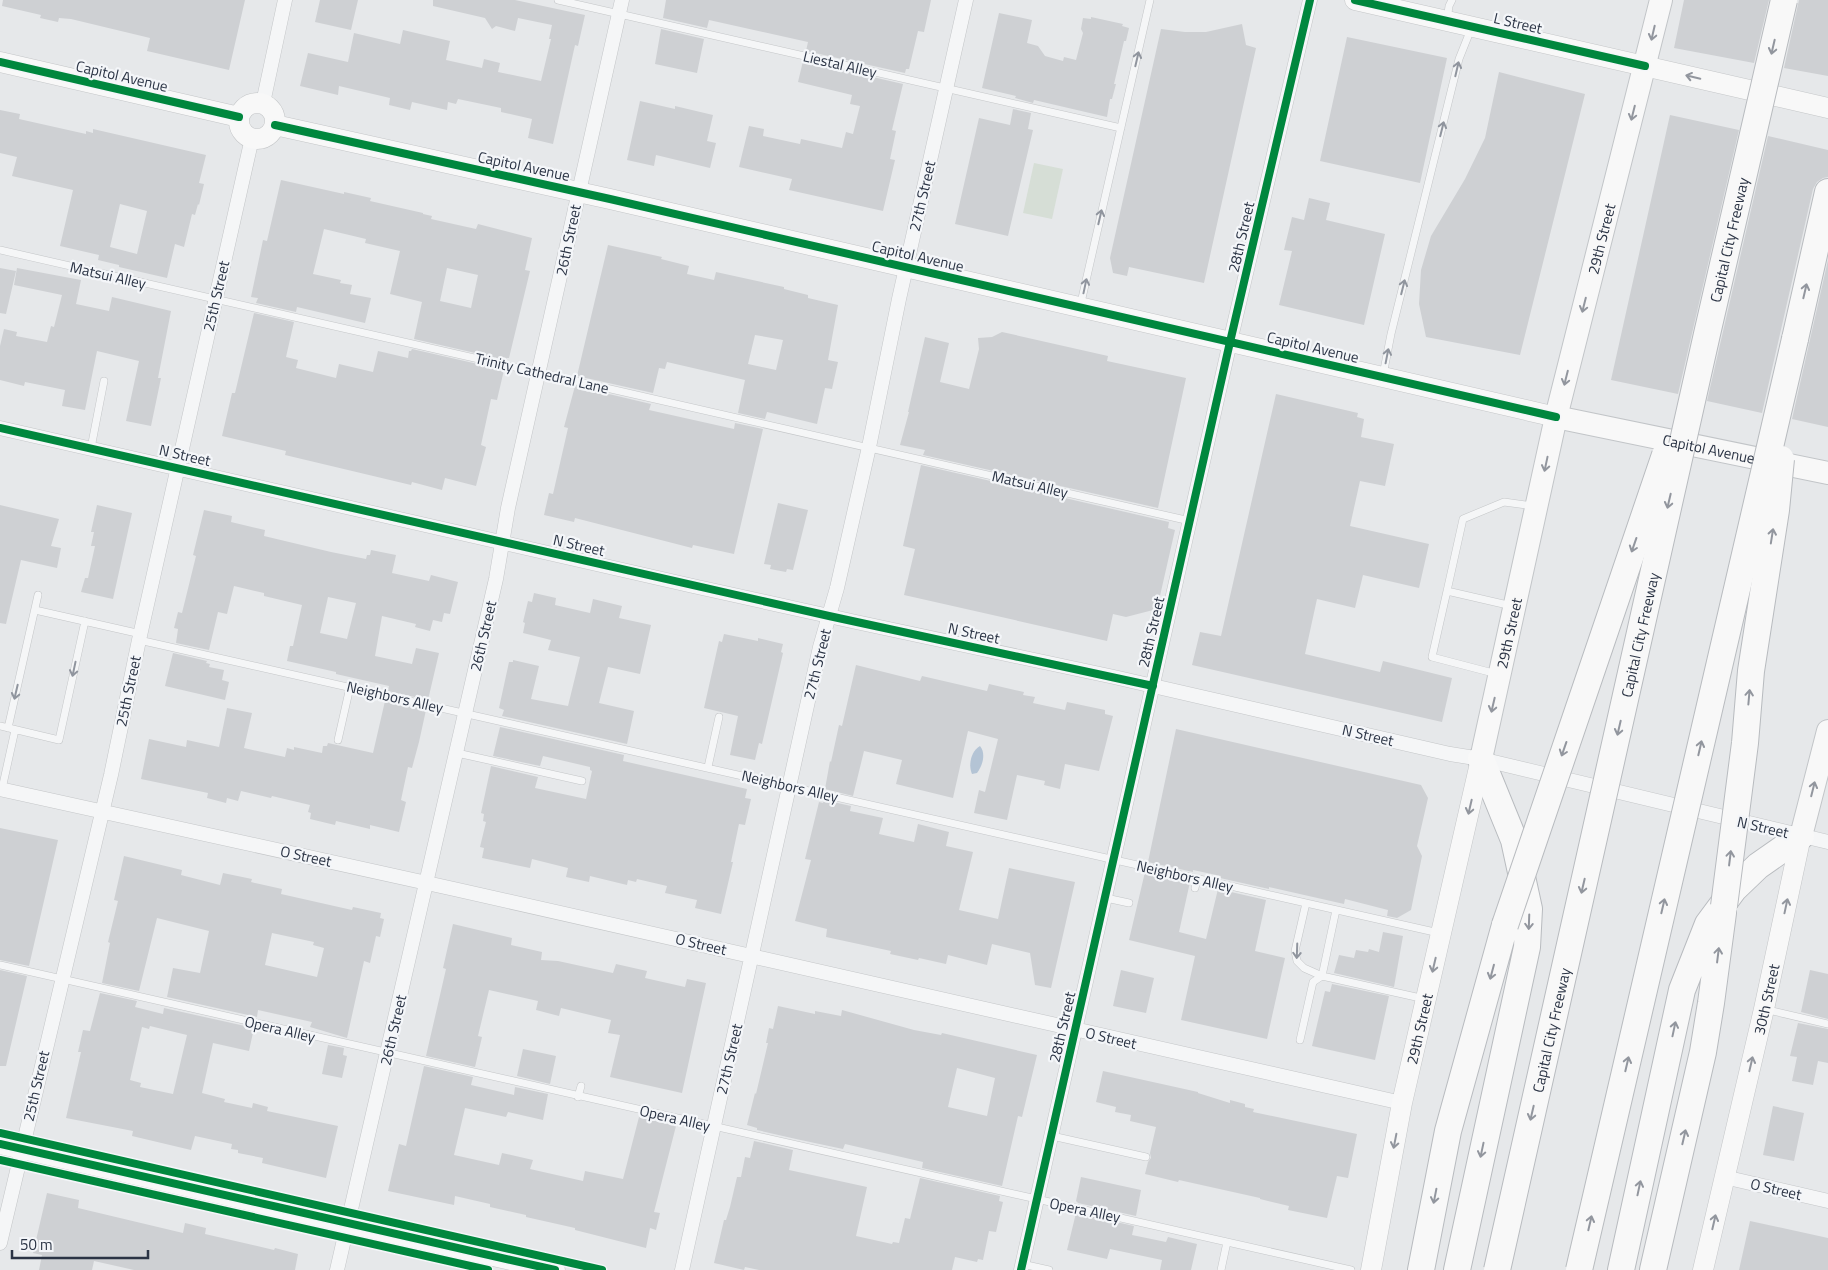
<svg xmlns="http://www.w3.org/2000/svg" width="1828" height="1270" font-family="'Titillium Web',sans-serif">
  <style>
    .green { fill: #d6ded6 }
    .water { fill: #b4c4d5 }
    .building { fill: #ced0d3; fill-rule: evenodd }
    .lines { fill: none; stroke-linecap: round; stroke-linejoin: round }
    .lane-casing { stroke: #c4c6c8; stroke-width: 8 }
    .street-casing { stroke: #c4c6c8; stroke-width: 15 }
    .secondary-casing { stroke: #c4c6c8; stroke-width: 21 }
    .primary-casing { stroke: #c2c5c8; stroke-width: 24 }
    .highway-casing { stroke: #b8bbbf; stroke-width: 28 }
    .lane { stroke: #f5f6f7; stroke-width: 7 }
    .street { stroke: #f5f6f7; stroke-width: 14 }
    .secondary { stroke: #f8f8f8; stroke-width: 20 }
    .primary { stroke: #f8f8f8; stroke-width: 22 }
    .highway { stroke: #f8f8f8; stroke-width: 26 }
    .highway-bridge-casing { stroke: #b8bbbf; stroke-width: 28; stroke-linecap: butt }
    .highway-bridge { stroke: #f8f8f8; stroke-width: 26 }
    .cycleway-casing { stroke: #f4f6f9; stroke-width: 11 }
    .cycleway { stroke: #00873e; stroke-width: 8 }
    .oneway { stroke: #92969e }
    .oneway2 { stroke: #90959e }
    .labels { text-anchor: middle; dominant-baseline: central; stroke-width: 4.5; stroke-linejoin: round; paint-order: stroke }
    .street-label { font-size: 15px; fill: #2b3445; stroke: #f4f6f9 }
  </style>
  <rect width="100%" height="100%" fill="#e6e8ea"/>
  <path class="green" d="M1034,163L1063,169L1052,219L1023,213Z"/>
  <path class="water" d="M980,746C986,753 983,765 977,773L972,774C968,765 971,751 980,746Z"/>
  <path class="building" d="M3,0H245L229,70L147,51L150,38L71,19L59,18L58,22L40,18L41,15L2,6Z
    M320,0H358L351,30L315,22Z
    M433,0H515L585,15L578,46L575,45L553,144L528,138L532,119L501,112V108L458,99L456,104L448,102L447,110L412,102L410,110L389,105L390,98L339,86L338,95L300,86L308,53L348,62L354,33L400,44L403,30L450,41L446,60L482,68L484,59L500,63L498,72L541,81L551,39H549L552,25L518,18L515,31L496,26L492,29L485,18L433,6Z
    M666,0H931L924,32L918,31L909,69H906L905,73L806,51L808,42L709,20L707,28L663,18Z
    M1684,0H1769L1754,63L1674,48Z
    M1799,0H1828V76L1784,68Z
    M999,13L1032,20L1027,43L1038,46L1045,56L1063,61L1064,57L1076,60L1083,33L1081,29L1083,18L1091,19V17L1123,24L1122,26L1129,28L1126,41H1124L1114,84H1116L1112,99H1110L1107,117L1034,100L1033,103L1015,98L1016,96L982,88Z
    M1242,24L1246,45L1256,48L1204,283L1129,267L1127,276L1113,273L1110,258L1161,29L1185,32H1206Z
    M661,29L704,39L697,73L655,64Z
    M1347,37L1447,58L1420,183L1320,161Z
    M803,61L903,84L892,130L896,131L890,159L895,160L883,211L789,190L792,179L739,167L749,126L764,129L763,136L800,144L801,139L842,148L846,132L853,134L860,106L850,104L852,95L798,82Z
    M1499,72L1585,94L1520,355L1426,337L1419,304L1421,270L1431,236L1465,179L1485,138Z
    M640,101L675,109V106L713,115L707,141L716,143L710,168L656,155L654,166L627,160Z
    M1013,109L1031,113L1028,129L1033,130L1008,236L955,224L979,118L1010,125Z
    M0,110L20,114L19,119L86,134V131L93,133V129L206,155L199,183L204,184L199,205L198,204L195,215L192,214L184,247L175,244L167,278L119,267V265L98,260L99,255L60,246L73,190L12,176L17,157L0,153ZM120,204L147,211L137,254L110,247Z
    M1670,115L1739,130L1678,394L1611,380Z
    M1768,136L1828,150V177L1823,178L1817,182L1813,189L1762,413L1707,401Z
    M281,180L344,194V192L371,198L370,201L423,213V214L432,216L431,219L476,229L478,224L532,238L525,270L530,271L509,358H507L506,360L414,339L422,302L390,294L400,251L365,243L366,239L324,229L313,274L341,280L340,283L352,285L350,294L371,298L365,323L297,307L296,312L256,303L258,298L251,297L263,240L267,241ZM447,268L478,275L471,308L440,301Z
    M1309,198L1330,203L1326,220L1385,234L1364,325L1279,305L1292,251L1284,250L1292,217L1304,220Z
    M608,245L662,257L661,259L689,266L687,274L714,280L716,272L784,287V289L808,295V298L838,305L828,360L838,362L832,389L825,388L817,424L767,412L765,419L738,413L745,380L667,362L665,369L659,368L653,393L577,376ZM755,335L783,340L776,370L748,364Z
    M1828,260V427L1792,419Z
    M0,268L16,271L6,314L0,313Z
    M17,268L81,280L76,304L109,311L112,297L171,311L158,378H161L151,426L126,421L139,361L97,351L85,410L62,406L65,390L25,382L24,386L0,380V346L4,329L17,332L16,336L47,342L51,326L54,327L62,295L14,285Z
    M254,313L294,322L286,357L298,360L296,368L336,378L339,364L373,372L378,351L408,358L409,351H411L412,349L504,370L497,400L491,399L481,445L486,447L476,486L445,478L442,490L412,482L411,485L285,455L286,451L222,436L232,393H235Z
    M1002,332L1108,356L1107,361L1186,378L1158,508L923,455L925,450L900,445L909,412H908L925,337L949,343L940,382L969,389L979,349L978,338L992,337Z
    M575,386L651,404L649,410L734,429L735,423L763,429L734,554L693,545L692,548L575,518L574,522L544,515L549,493L553,494L568,428L564,427Z
    M1276,394L1358,413L1357,417L1364,419L1361,437L1394,444L1385,486L1360,481L1350,526L1429,544L1419,588L1363,575L1355,608L1317,599L1305,654L1380,672L1383,661L1452,678L1442,722L1192,665L1200,632L1221,636Z
    M921,465L1169,522L1168,528L1175,530L1157,609L1126,617L1113,614L1107,641L904,595L915,549L903,546Z
    M778,503L808,510L793,570L787,569L786,572L770,569L771,565L764,564Z
    M0,505L59,519L51,546L61,548L57,568L21,560L6,624L0,623Z
    M97,505L132,513L113,599L81,592L85,578H88L95,546H91L94,532H91Z
    M204,510L232,516L231,522L265,530L264,536L331,552L366,559L367,555H370L371,550L396,555L392,573L429,581L431,575L458,582L450,614L444,613L442,622L433,620L430,631L415,627L416,624L382,616L375,656L412,664L416,648L439,653L428,700L388,691L389,686L336,674V672L287,661L290,646H293L302,605L264,596V593L234,586L227,614L218,612L209,650L176,643L178,629L174,628L178,612L182,613L196,556L193,555ZM328,597L356,603L347,639L320,633Z
    M534,593L556,598L555,605L590,613L593,599L622,606L619,618L651,625L640,674L608,667L599,703L634,711L627,744L502,716L504,710L499,708L509,662H513V660L539,666L531,699L568,706L580,657L548,650L551,640L523,633L525,623L523,622L528,601L532,602Z
    M724,634L758,641V638L783,644L781,652L783,653L762,744L759,743L755,760L730,755L738,716L704,708L719,641L722,642Z
    M173,653L207,661L206,663L210,664L209,667L224,670L222,680L229,682L225,700L165,686Z
    M856,665L920,681L922,676L987,691L989,684L1024,692L1023,695L1035,697L1033,703L1065,710L1067,702L1105,710V714L1113,716L1099,771L1065,764L1060,789L1044,785L1045,781L1017,775L1007,820L974,813L979,790L985,792L998,739L968,731L953,798L896,784L902,760L864,751L853,796L825,789L830,761L831,762L839,725L842,726Z
    M385,701L426,710L419,742L412,768L408,767L401,800L406,802L399,832L370,825V829L336,821L335,825L310,819L311,813L308,812L310,805L272,796L271,798L241,791L238,801L227,798L226,803L207,798L208,793L141,779L149,739L186,747L187,740L219,747L227,708L252,713L244,748L285,757L287,748L294,750V747L322,753L323,746H327L328,743L373,753Z
    M500,727L624,755L623,761L747,789L745,798L751,799L745,825L739,824L731,862H733L721,914L695,908L697,900L665,893L667,886L637,879L636,882L628,880L627,885L590,876L589,882L566,877L568,868L532,859L530,868L482,858L484,848L480,847L486,822L483,821L484,814L481,813L491,766L538,777L535,788L586,799L592,771L590,770V767L543,756L540,766L493,756Z
    M1176,729L1421,785L1428,798L1417,846L1422,856L1411,910L1397,918L1387,916L1388,910L1345,899L1344,904L1269,887V889L1220,878L1221,876L1193,870V872L1148,862Z
    M824,800L851,806L850,811L883,818L879,834L914,842L918,824L949,832L946,846L973,852L959,910L998,919L1009,868L1075,882L1051,988L1035,985L1030,953L992,944L987,965L948,955L946,964L919,958L918,960L890,954L891,951L826,937L827,929L795,921L811,860L805,859L819,802L823,803Z
    M0,828L58,840L29,966L0,960Z
    M124,856L182,870L181,875L220,885L223,873L252,879L251,882L282,889L281,894L352,910L353,907L381,913L380,918L384,919L380,937L376,936L370,963L364,961L347,1038L310,1027L312,1022L258,1010L257,1017L167,997L173,968L200,973L209,931L157,918L139,991L102,983L110,943L108,942L118,901L114,900ZM272,933L314,942L313,945L324,948L317,977L265,965Z
    M1145,872L1190,882L1179,932L1206,939L1218,889L1266,900L1255,951L1285,958L1267,1039L1181,1020L1195,956L1129,940Z
    M453,924L512,938L511,945L542,952L541,960L558,961L613,973L616,964L647,971L645,978L685,987L687,979L706,983L682,1093L610,1077L620,1035L608,1033L611,1020L561,1008L559,1016L536,1010L538,1001L489,990L478,1036L482,1037L475,1067L426,1056L446,969L443,968Z
    M1383,932L1403,936L1394,987L1334,973L1339,955L1354,958L1356,950L1368,952L1369,949L1379,952Z
    M0,970L27,976L6,1066H0Z
    M1121,970L1154,978L1146,1013L1113,1006Z
    M1810,970L1828,974V1019L1801,1012Z
    M1332,984L1389,996L1375,1060L1312,1046L1325,991L1330,992Z
    M100,993L137,1001L135,1007L163,1014L164,1008L254,1028L249,1051L213,1043L202,1093L225,1099L224,1102L252,1108L253,1103L268,1107L267,1111L338,1126L326,1178L262,1163L263,1158L238,1153V1150L231,1149L232,1144L195,1136L191,1150L132,1136L133,1131L66,1118L81,1052H78L83,1030L90,1031ZM150,1026L187,1035L173,1094L140,1087L141,1083L130,1080L142,1027L149,1029Z
    M778,1006L815,1014V1011L841,1016L842,1010L914,1030L941,1035L942,1033L1037,1055L1022,1117L1018,1116L1002,1186L922,1168L923,1162L845,1144L843,1149L796,1139L757,1130V1128L747,1125L755,1093L756,1094L768,1043H766L769,1028L773,1029ZM957,1068L995,1078L987,1116L948,1107Z
    M1798,1023L1828,1029V1063L1818,1061L1813,1085L1792,1081L1797,1057L1790,1056Z
    M328,1045L344,1048L343,1055L347,1056L342,1078L322,1074Z
    M523,1049L556,1056L550,1084L517,1076Z
    M424,1066L473,1077L471,1085L514,1095L515,1087L548,1094L543,1120L508,1112L506,1117L465,1108L454,1155L499,1165L502,1153L533,1160L530,1169L583,1181L585,1171L623,1179L639,1117L676,1126L654,1212L660,1213L656,1230L650,1228L646,1248L575,1230V1228L526,1217V1215L490,1207V1204L455,1196L454,1205L388,1191L399,1144L406,1146Z
    M1103,1071L1198,1092V1093L1230,1103V1100L1245,1104V1107L1254,1109L1253,1112L1357,1134L1348,1178L1337,1176L1327,1218L1288,1210L1289,1206L1260,1199V1198L1179,1180L1178,1182L1145,1174L1148,1162L1151,1158L1150,1153L1156,1127L1130,1121L1131,1115L1115,1112L1116,1107L1096,1102Z
    M1773,1106L1804,1113L1794,1161L1763,1155Z
    M754,1141L793,1150L789,1170L867,1187L856,1236L892,1244L893,1242L899,1243L905,1218L910,1219L920,1178L1000,1196L999,1201L1003,1202L996,1232L989,1231L983,1260L978,1259L977,1262L955,1257L952,1270H759L745,1267L744,1270L714,1263L724,1220H726L730,1207L737,1177H741L745,1157L750,1158Z
    M1081,1177L1141,1190L1136,1216L1078,1203L1076,1201Z
    M47,1193L79,1200L78,1208L183,1233L185,1223L206,1228L205,1234L274,1250L275,1248L298,1254L295,1270H134L94,1261L92,1270H39L42,1255L33,1253Z
    M1076,1213L1134,1226L1132,1235L1166,1242L1168,1237L1197,1244L1191,1270H1160L1162,1260L1110,1249L1107,1259L1067,1250Z
    M1750,1221L1828,1238V1270H1739Z"/>
  <g class="lines">
    <g class="lane-casing">
      <path id="lane" d="M558,0L1121,128
        M1447,20L1449,6L1452,0
        M0,250L1190,521
        M1080,307L1150,0
        M1383,375L1391,334L1459,59L1471,29
        M91,448L104,381
        M1447,591L1463,519L1504,502L1533,506
        M35,610L141,634
        M139,640L1439,933
        M1497,674L1432,657L1447,591L1512,606
        M0,726L59,740L85,621
        M8,728L38,595
        M338,740L350,687
        M457,753L582,781
        M708,767L719,717
        M2,789L15,730
        M1195,888L1197,879
        M1106,898L1129,903
        M1306,903L1295,951L1297,961L1304,968L1322,976L1425,999
        M0,965L1351,1270
        M1764,1009L1828,1024
        M1300,1040L1313,982L1322,976L1336,910
        M578,1097L581,1086
        M1052,1136L1146,1157
        M1022,1264L1049,1270
        M1221,1270L1227,1242"/>
    </g>
    <g class="street-casing">
      <path id="street" d="M263,103L285,0
        M0,428L693,586L856,622L1114,677L1450,754L1481,759L1828,842
        M0,789L454,889L1402,1103
        M1724,1177L1828,1201
        M0,1243L111,775L139,640L252,138
        M337,1270L496,579L508,508L622,0
        M682,1270L820,647L837,588L869,447L899,299L966,0
        M1021,1270L1230,342L1310,0"/>
    </g>
    <g class="secondary-casing">
      <g id="secondary">
        <path d="M1355,0L1828,108"/>
        <path d="M0,62L239,117"/>
        <circle cx="257" cy="121" r="18"/>
        <path d="M275,125L610,199L1556,417"/>
        <path d="M0,1144L555,1270"/>
        <path id="s1" d="M1371,1270L1402,1103L1481,759"/>
        <path id="s2" d="M1703,1270L1764,1009L1801,836"/>
      </g>
    </g>
    <g class="primary-casing">
      <g id="primary">
        <path id="s3" d="M1556,417L1828,473"/>
        <path id="s4" d="M1481,759L1556,417L1661,0"/>
        <path d="M1801,836L1828,731"/>
      </g>
    </g>
    <g class="highway-casing">
      <path id="highway" d="M1795,339L1828,192
        M1421,1270L1448,1131L1505,925
        M1457,1270L1527,947L1529,909L1514,840L1481,759
        M1621,1270L1682,990L1708,924L1734,889L1758,866L1801,836
        M1653,1270L1703,1052L1711,1003L1723,913"/>
    </g>
    <use href="#lane" class="lane"/>
    <use href="#street" class="street"/>
    <use href="#secondary" class="secondary"/>
    <use href="#primary" class="primary"/>
    <use href="#highway" class="highway"/>
    <g class="highway-bridge-casing">
      <g id="highway-bridge">
        <path d="M1724,906L1745,743L1751,671L1776,510L1781,459"/>
        <path d="M1505,925L1665,455"/>
        <path id="s5" d="M1497,1270L1707,334L1784,0"/>
        <path d="M1579,1270L1795,339"/>
      </g>
    </g>
    <use href="#highway-bridge" class="highway-bridge"/>
    <g class="cycleway-casing">
      <path id="cycleway" d="M1355,0L1645,66
        M0,62L239,117
        M275,125L610,199L1556,417
        M0,428L829,616L1153,686
        M0,1133L602,1270
        M0,1144L555,1270
        M0,1160L488,1270
        M1021,1270L1230,342L1310,0"/>
    </g>
    <use href="#cycleway" class="cycleway"/>
  </g>
  <defs><path id="oneway-shaft" d="M-6 0H5M1.5-3L5.5 0L1.5 3" fill="none" stroke-width="1.6" stroke-linecap="round" stroke-linejoin="round" transform="scale(1.25)"/></defs>
  <g class="oneway">
    <use href="#oneway-shaft" transform="translate(1653 33) rotate(103)"/>
    <use href="#oneway-shaft" transform="translate(1773 47) rotate(103)"/>
    <use href="#oneway-shaft" transform="translate(1693 77) rotate(-167)"/>
    <use href="#oneway-shaft" transform="translate(1633 113) rotate(104)"/>
    <use href="#oneway-shaft" transform="translate(1805 291) rotate(-77)"/>
    <use href="#oneway-shaft" transform="translate(1584 305) rotate(104)"/>
    <use href="#oneway-shaft" transform="translate(1566 378) rotate(104)"/>
    <use href="#oneway-shaft" transform="translate(1546 464) rotate(102)"/>
    <use href="#oneway-shaft" transform="translate(1669 501) rotate(103)"/>
    <use href="#oneway-shaft" transform="translate(1772 536) rotate(-81)"/>
    <use href="#oneway-shaft" transform="translate(1634 545) rotate(109)"/>
    <use href="#oneway-shaft" transform="translate(1749 697) rotate(-85)"/>
    <use href="#oneway-shaft" transform="translate(1493 705) rotate(103)"/>
    <use href="#oneway-shaft" transform="translate(1619 728) rotate(103)"/>
    <use href="#oneway-shaft" transform="translate(1700 748) rotate(-77)"/>
    <use href="#oneway-shaft" transform="translate(1564 749) rotate(109)"/>
    <use href="#oneway-shaft" transform="translate(1813 789) rotate(-76)"/>
    <use href="#oneway-shaft" transform="translate(1470 807) rotate(103)"/>
    <use href="#oneway-shaft" transform="translate(1730 858) rotate(-83)"/>
    <use href="#oneway-shaft" transform="translate(1583 886) rotate(103)"/>
    <use href="#oneway-shaft" transform="translate(1663 906) rotate(-77)"/>
    <use href="#oneway-shaft" transform="translate(1786 906) rotate(-78)"/>
    <use href="#oneway-shaft" transform="translate(1529 922) rotate(92)"/>
    <use href="#oneway-shaft" transform="translate(1718 955) rotate(-83)"/>
    <use href="#oneway-shaft" transform="translate(1434 965) rotate(103)"/>
    <use href="#oneway-shaft" transform="translate(1492 972) rotate(105)"/>
    <use href="#oneway-shaft" transform="translate(1674 1029) rotate(-78)"/>
    <use href="#oneway-shaft" transform="translate(1627 1064) rotate(-77)"/>
    <use href="#oneway-shaft" transform="translate(1751 1064) rotate(-77)"/>
    <use href="#oneway-shaft" transform="translate(1532 1113) rotate(103)"/>
    <use href="#oneway-shaft" transform="translate(1684 1137) rotate(-77)"/>
    <use href="#oneway-shaft" transform="translate(1395 1141) rotate(101)"/>
    <use href="#oneway-shaft" transform="translate(1482 1150) rotate(102)"/>
    <use href="#oneway-shaft" transform="translate(1639 1188) rotate(-78)"/>
    <use href="#oneway-shaft" transform="translate(1435 1196) rotate(101)"/>
    <use href="#oneway-shaft" transform="translate(1714 1222) rotate(-77)"/>
    <use href="#oneway-shaft" transform="translate(1590 1223) rotate(-77)"/>
  </g>
  <g class="oneway2">
    <use href="#oneway-shaft" transform="translate(1137 59) rotate(-77)"/>
    <use href="#oneway-shaft" transform="translate(1457 69) rotate(-77)"/>
    <use href="#oneway-shaft" transform="translate(1442 129) rotate(-76)"/>
    <use href="#oneway-shaft" transform="translate(1100 217) rotate(-77)"/>
    <use href="#oneway-shaft" transform="translate(1085 286) rotate(-78)"/>
    <use href="#oneway-shaft" transform="translate(1403 287) rotate(-76)"/>
    <use href="#oneway-shaft" transform="translate(1387 356) rotate(-79)"/>
    <use href="#oneway-shaft" transform="translate(74 669) rotate(102)"/>
    <use href="#oneway-shaft" transform="translate(16 692) rotate(103)"/>
    <use href="#oneway-shaft" transform="translate(1297 951) rotate(92)"/>
  </g>
  <g class="labels">
    <g class="street-label">
      <text transform="translate(1518 23) rotate(13)">L Street</text>
      <text transform="translate(840 64) rotate(13)">Liestal Alley</text>
      <text transform="translate(122 76) rotate(13)">Capitol Avenue</text>
      <text transform="translate(524 166) rotate(12)">Capitol Avenue</text>
      <text transform="translate(922 196) rotate(-77)">27th Street</text>
      <text transform="translate(1241 237) rotate(-77)">28th Street</text>
      <text stroke="none"><textPath href="#s4" startOffset="534">29th Street</textPath></text>
      <text transform="translate(568 240) rotate(-78)">26th Street</text>
      <text stroke="none"><textPath href="#s5" startOffset="1056">Capital City Freeway</textPath></text>
      <text transform="translate(918 256) rotate(13)">Capitol Avenue</text>
      <text transform="translate(108 275) rotate(13)">Matsui Alley</text>
      <text transform="translate(216 296) rotate(-77)">25th Street</text>
      <text transform="translate(1313 347) rotate(13)">Capitol Avenue</text>
      <text transform="translate(542 373) rotate(13)">Trinity Cathedral Lane</text>
      <text stroke="none"><textPath href="#s3" startOffset="156">Capitol Avenue</textPath></text>
      <text transform="translate(185 455) rotate(13)">N Street</text>
      <text transform="translate(1030 484) rotate(13)">Matsui Alley</text>
      <text transform="translate(579 545) rotate(13)">N Street</text>
      <text transform="translate(1151 632) rotate(-77)">28th Street</text>
      <text transform="translate(974 633) rotate(12)">N Street</text>
      <text stroke="none"><textPath href="#s4" startOffset="129">29th Street</textPath></text>
      <text stroke="none"><textPath href="#s5" startOffset="651">Capital City Freeway</textPath></text>
      <text transform="translate(483 636) rotate(-77)">26th Street</text>
      <text transform="translate(817 664) rotate(-76)">27th Street</text>
      <text transform="translate(128 691) rotate(-78)">25th Street</text>
      <text transform="translate(395 697) rotate(13)">Neighbors Alley</text>
      <text transform="translate(1368 735) rotate(13)">N Street</text>
      <text transform="translate(790 786) rotate(13)">Neighbors Alley</text>
      <text transform="translate(1763 827) rotate(13)">N Street</text>
      <text transform="translate(306 856) rotate(12)">O Street</text>
      <text transform="translate(1185 876) rotate(13)">Neighbors Alley</text>
      <text transform="translate(701 944) rotate(13)">O Street</text>
      <text stroke="none"><textPath href="#s2" startOffset="278">30th Street</textPath></text>
      <text transform="translate(1062 1027) rotate(-77)">28th Street</text>
      <text stroke="none"><textPath href="#s1" startOffset="246">29th Street</textPath></text>
      <text transform="translate(280 1029) rotate(13)">Opera Alley</text>
      <text transform="translate(393 1030) rotate(-77)">26th Street</text>
      <text stroke="none"><textPath href="#s5" startOffset="246">Capital City Freeway</textPath></text>
      <text transform="translate(1111 1038) rotate(13)">O Street</text>
      <text transform="translate(729 1059) rotate(-77)">27th Street</text>
      <text transform="translate(36 1086) rotate(-77)">25th Street</text>
      <text transform="translate(675 1118) rotate(13)">Opera Alley</text>
      <text transform="translate(1776 1189) rotate(13)">O Street</text>
      <text transform="translate(1085 1210) rotate(12)">Opera Alley</text>
    </g>
  </g>
  <path d="M12 1250v8h136v-8" fill="none" stroke="#2b3445" stroke-width="2.5"/>
  <text x="20" y="1250" font-size="15" fill="#2b3445" stroke="#f4f6f9" stroke-width="4" paint-order="stroke">50 m</text>
</svg>
